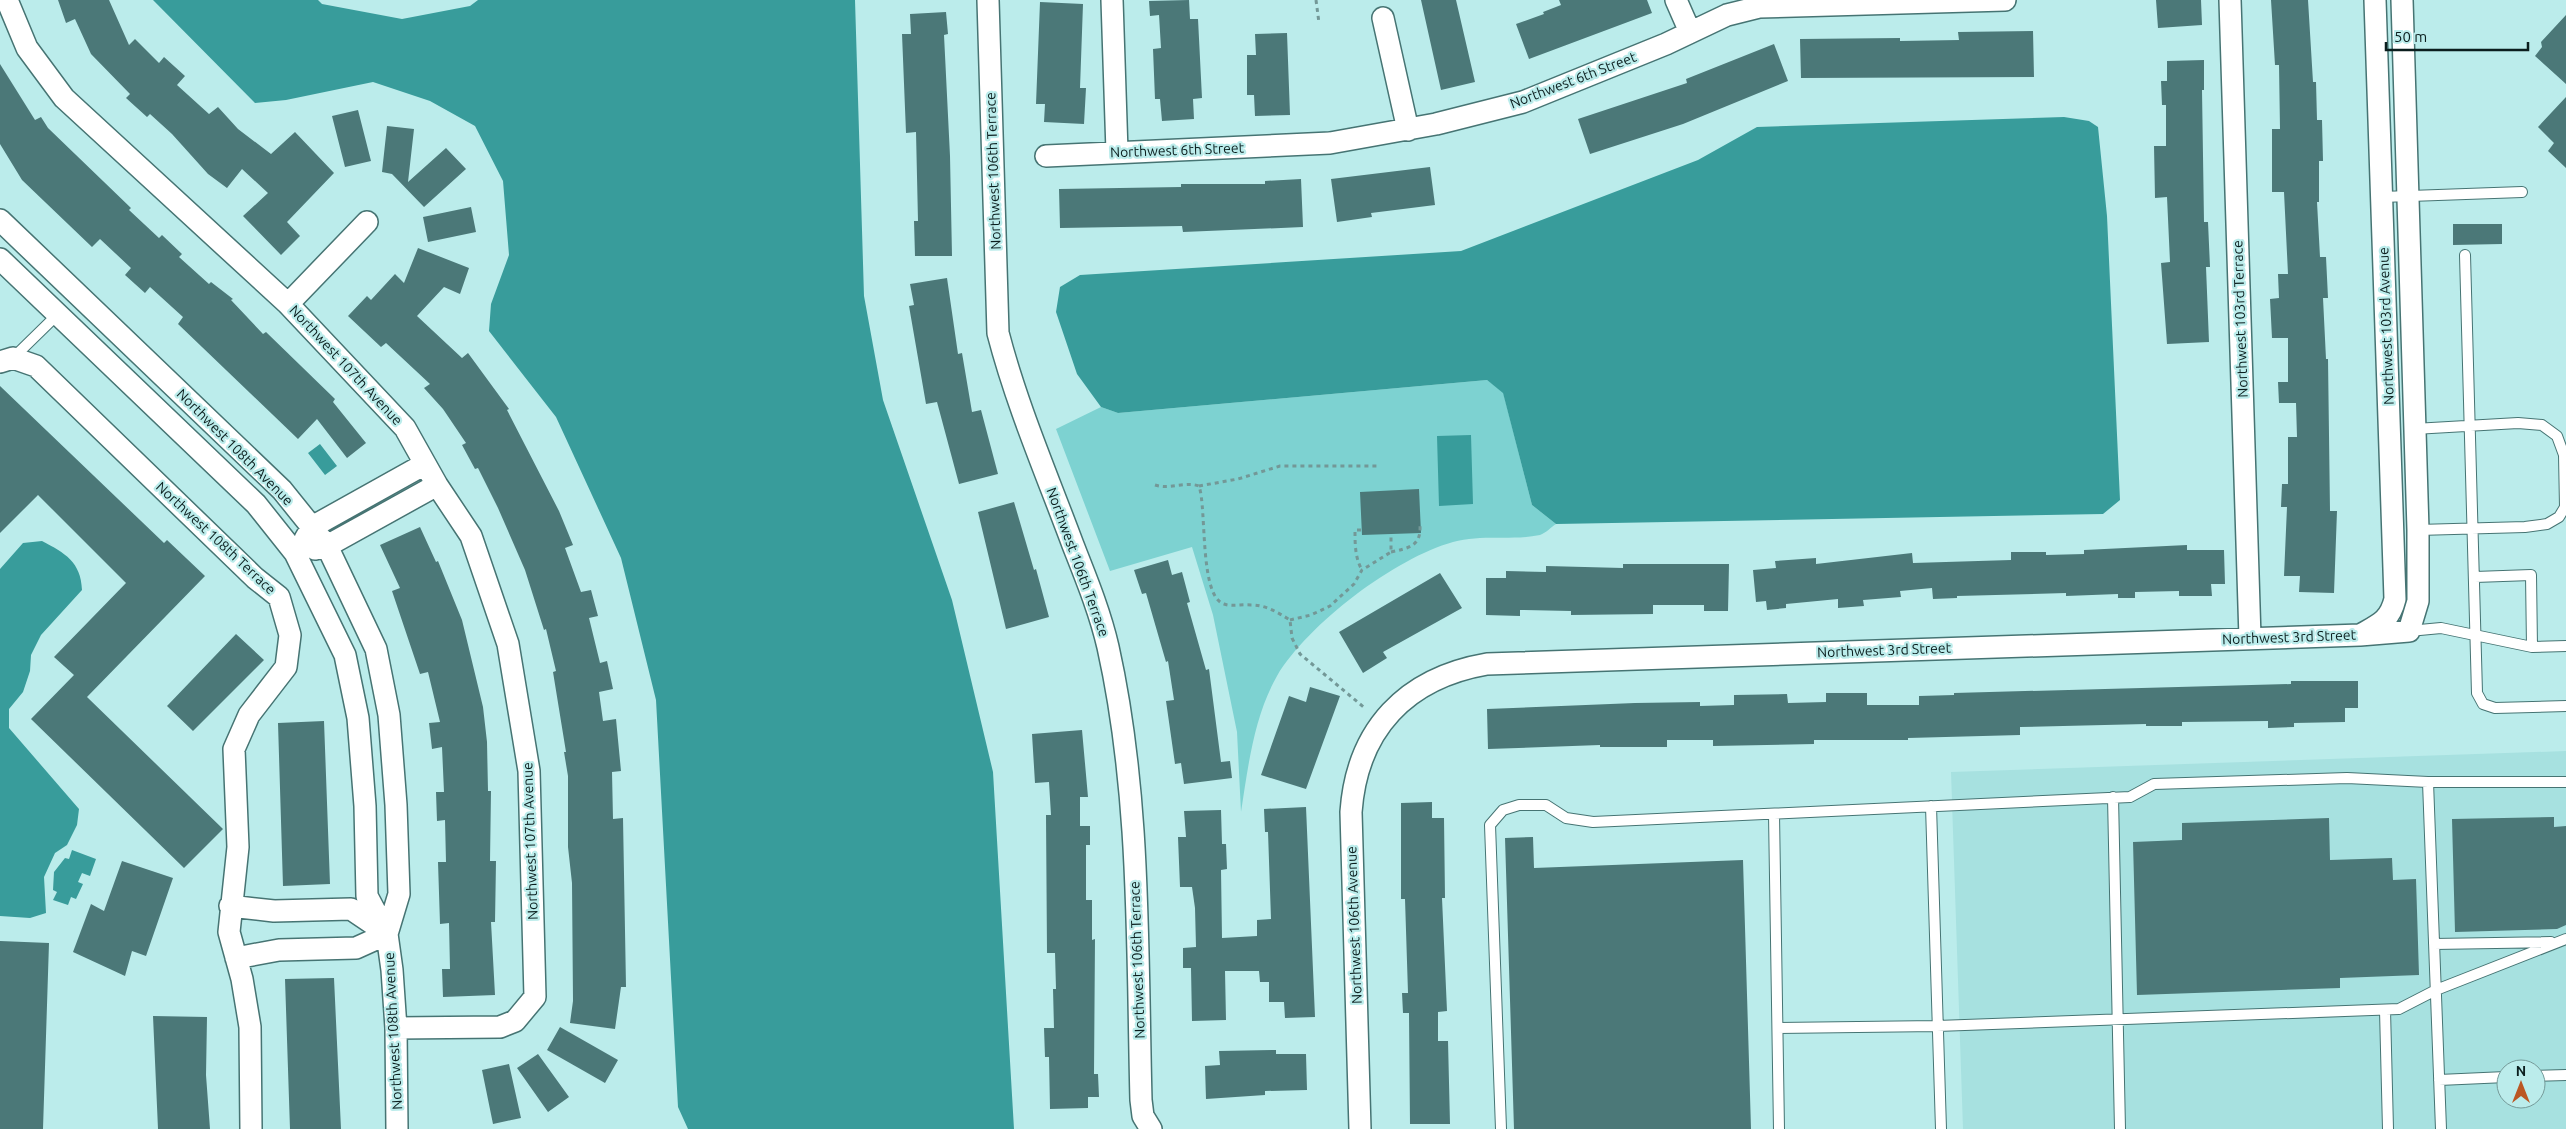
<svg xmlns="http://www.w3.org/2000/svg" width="2566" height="1129" font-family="Ubuntu,sans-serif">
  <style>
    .built { fill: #a7e1e0; fill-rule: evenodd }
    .green { fill: #7dd2d1 }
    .water { fill: #389c9b }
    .building { fill: #4b7878 }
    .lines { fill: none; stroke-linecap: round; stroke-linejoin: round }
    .service-casing { stroke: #467473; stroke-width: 12 }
    .minor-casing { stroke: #467473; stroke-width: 24 }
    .path { stroke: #739897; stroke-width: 3; stroke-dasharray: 4 4; stroke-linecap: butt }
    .service { stroke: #fff; stroke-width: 10 }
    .minor { stroke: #fff; stroke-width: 21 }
    .labels { text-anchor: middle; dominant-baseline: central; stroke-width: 4.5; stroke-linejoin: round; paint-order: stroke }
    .street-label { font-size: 14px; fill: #0b1e1e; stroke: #bbeceb }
  </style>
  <rect width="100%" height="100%" fill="#bbeceb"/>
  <path class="built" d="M2566,751V1129H1963L1951,772ZM2506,1069H2536V1099H2506Z"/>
  <path class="green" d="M1487,380L1503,392L1532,505L1556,524C1551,527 1546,533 1540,535C1512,541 1481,534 1453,542C1395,558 1308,624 1277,676C1254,716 1248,767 1241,812L1237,732L1213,615L1192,547L1110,571L1056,429L1101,407L1118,413Z"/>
  <path class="water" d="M153,0H318L322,4L402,19L470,6L478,0H855L864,296L883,400L952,600L993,772L1014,1129H688L678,1107L656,700L621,558L556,417L489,331L491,304L509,255L503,181L475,126L430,101L373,82L286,100L255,103Z
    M2064,117L2089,121L2098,127L2107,216L2120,500L2103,514L1556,524L1532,505L1503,393L1487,380L1118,413L1101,407L1077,374L1056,312L1060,287L1080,275L1461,251L1698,160L1757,127Z
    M1471,435L1473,504L1439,506L1437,436Z
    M320,444L337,466L325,475L308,453Z
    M42,541C65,553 81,562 82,590L41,635L31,655L30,671L23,692L9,709V728L79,809L77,825L67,845L55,853L44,877L46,913L30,918L0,916V569L23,543Z
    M72,850L96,859L90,876L82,873L78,882L83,884L76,899L71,897L68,905L53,900L57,892L53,890L54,872L65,858L69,859Z"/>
  <path class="building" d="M58,0H109L129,45L135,39L159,63L164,57L185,76L177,85L209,114L218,107L238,129L271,154L295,132L334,173L287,222L300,236L281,255L243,216L268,193L242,169L227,188L208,174L172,134L150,114L147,117L126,98L130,94L91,54L75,19L66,23Z
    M1189,0L1190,19H1198L1202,98L1193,99L1194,119L1162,121L1160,99H1155L1153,49L1161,48L1159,15L1150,16L1149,1Z
    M1421,0H1456L1475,82L1441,90Z
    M1559,0H1647L1652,13L1529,59L1516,24L1544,14L1543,12L1561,5Z
    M2156,0H2201L2202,25L2158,28Z
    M2271,0H2308L2313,82H2316L2317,120H2322L2323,161H2319V202H2317L2320,257H2326L2328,298H2323L2326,359H2328L2330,511H2337L2334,593L2299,592L2300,576H2284L2287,507H2281L2282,484H2288V437H2297L2296,403H2279L2278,382H2288V338H2272L2270,299L2279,298L2278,274H2288L2284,192H2272V129H2280L2279,65H2275Z
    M1040,2L1083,4L1080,88H1086L1084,124L1044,122L1045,104H1036Z
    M946,12L948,34L944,35L950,156L952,256H915L914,221H918L916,132L906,133L902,34H911L910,14Z
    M2566,15V84L2535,56L2542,47L2541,42Z
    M2033,31L2034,77L1801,78L1800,39L1900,38V41L1959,40L1958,32Z
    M1287,33L1290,115L1255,116L1254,95H1247V55H1256L1255,34Z
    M1774,44L1788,81L1683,124L1590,154L1578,119L1687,83L1686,79Z
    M2204,60V90H2202L2204,222H2208L2210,267H2206L2209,342L2167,344L2161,263L2170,262L2167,197L2155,198L2154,146H2166V105H2162L2161,81H2167V61Z
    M0,64L35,120L41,117L48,128L131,208L129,210L159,238L162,235L182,254L179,257L209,284L211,282L233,299L231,300L263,334L266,332L335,399L333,402L366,443L347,458L317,419L298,439L178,324L183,317L150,287L145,293L125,275L131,268L100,239L92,247L22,180L0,144Z
    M2566,97V168L2548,151L2554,143L2538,127Z
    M358,110L371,161L345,167L332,116Z
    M387,126L414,129L408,182L446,148L466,169L424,207L392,174L382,172Z
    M1430,167L1435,205L1371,213L1372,217L1337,222L1331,179Z
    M1301,179L1303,227L1183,232L1182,226L1060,228L1059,189L1181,187V184H1265V181Z
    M471,207L476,232L428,242L423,217Z
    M2453,224H2502V244L2453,245Z
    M418,248L469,268L460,294L444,287L417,316L462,358L468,353L509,409L507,410L559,511L573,545L565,548L581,592L591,590L598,616L589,618L600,663L607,661L613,689L599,692L603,721L616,719L621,771L612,772L613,819L623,818L626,987H621L615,1029L570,1023L573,1001L572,883L568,847V776L564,752H566L553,672L556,671L546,629L544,630L525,570L498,508L478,468L475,469L462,445L466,443L443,409L424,388L430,384L386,343L381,347L348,316L367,296L371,300L395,274L404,283Z
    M947,278L958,354L962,353L972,412L981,410L998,474L959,484L937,402L926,404L909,306L914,305L910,284Z
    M0,386L164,543L167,540L205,576L87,697L223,829L184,868L31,719L74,675L54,657L126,583L38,495L0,533Z
    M1419,489L1421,533L1362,535L1360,492Z
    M1014,502L1034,570L1036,569L1049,617L1006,629L978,512Z
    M420,527L436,562L438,561L462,620L483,707L487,742L488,791H491L490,861H496L495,922H491L495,995L443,997L442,969H450L449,923L440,924L438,862H446L445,820L437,821L436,792H444L442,747L432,749L429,723L440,722L428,672L420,674L392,591L400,588L380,545Z
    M2187,545V550H2224L2225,584H2211L2212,596H2179V591L2135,592V598H2118V594L2066,596V593L1957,596V598L1933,599L1932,588L1900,591L1901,597L1863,600L1864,606L1838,608V599L1786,604V608L1767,610L1766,601L1756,602L1753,570L1776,568L1775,561L1816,558V564L1912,553L1913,563L2011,560V552H2046V555L2084,554V550Z
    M1168,560L1172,575L1182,572L1190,602L1187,603L1206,670L1209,669L1221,762L1230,761L1232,778L1184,784L1181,763L1175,764L1166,701L1174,700L1168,661L1166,662L1146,593L1142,594L1134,570Z
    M1623,564H1729L1728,611H1704V605H1653V614L1571,615V611L1520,610V616L1486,615V578H1506V571L1546,572V566L1623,568Z
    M1440,573L1462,608L1383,652L1387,658L1363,673L1339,632Z
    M236,634L264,660L193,731L167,706Z
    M2291,681H2358V708H2345V722L2294,723V727L2268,728V721L2182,722V726H2146V724L2020,727V735L1908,738V740H1814V744L1713,746V740H1667V747H1600V745L1488,749L1487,709L1635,703L1700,702V706L1734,705V695L1787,694L1788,703L1826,702V693H1867V705H1919V696L1954,695V693L2291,684Z
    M1310,687L1340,696L1306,789L1261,775L1289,696L1306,702Z
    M324,721L330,884L283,886L278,723Z
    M1082,730L1088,797H1080V826H1090V845H1086V900H1092V940L1095,939L1094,1074H1098L1099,1097H1088V1108L1050,1109L1049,1057H1045L1044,1028H1054L1053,989H1056L1055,953H1047L1046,815H1051L1049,782L1035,783L1032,734Z
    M1432,802V818H1444L1445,898H1442L1447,1011L1438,1012V1041H1448L1450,1124H1410L1409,1013H1403L1402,993H1408L1405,899H1401V803Z
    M1306,807L1315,1017L1285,1018L1284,1002H1269V982H1260L1259,971H1225L1226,1020L1192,1021L1191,968H1183V948L1196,947L1195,908L1192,887H1180L1178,837H1186L1184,811L1221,810L1222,844H1226L1227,869L1221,870L1222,938L1257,936V920L1271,919L1268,832H1265L1264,809Z
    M2554,817V827L2566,826V925L2557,929L2455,932L2452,819Z
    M2329,818L2330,860L2392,858L2393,880L2416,879L2419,975L2340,978V988L2137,995L2133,842L2182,840V823Z
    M1533,837L1534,868L1743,860L1751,1129H1514L1505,838Z
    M122,861L173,878L146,956L132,951L125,976L73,952L91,904L104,911Z
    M0,941L49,943L43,1129H0Z
    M334,978L341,1129H290L285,979Z
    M153,1016L207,1017L206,1075L210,1129H158Z
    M560,1027L618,1060L605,1083L547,1050Z
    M1276,1050V1054H1306L1307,1090L1265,1091V1095L1206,1099L1205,1066L1220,1065L1219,1051Z
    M538,1054L569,1097L548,1112L517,1068Z
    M509,1064L521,1118L493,1124L482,1070Z"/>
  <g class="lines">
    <g class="service-casing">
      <path id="service" d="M2382,197L2522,192
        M2465,255L2477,693L2483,704L2495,708L2566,706
        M13,358L58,314
        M2414,429L2518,423L2542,425L2557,436L2564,455L2565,507L2559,517L2547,524L2525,527L2418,530
        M2475,577L2531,575L2532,647
        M2409,631L2441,628L2532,647L2566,646
        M2428,782L2441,1129
        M2113,797L2120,1129
        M1931,806L1941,1129
        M1774,814L1779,1129
        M2434,944L2551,942
        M2385,1010L2388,1129
        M1778,1028L1937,1026L2399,1009L2436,990L2566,939
        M2536,1076L2566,1075
        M2439,1080L2506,1077
        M1501,1129L1490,825L1503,810L1519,805H1546L1566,818L1593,822L2130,797L2154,784L2347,778L2428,782H2566"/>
    </g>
    <g class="minor-casing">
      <path id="minor" d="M7,0L27,48L64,98L288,304L405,428L437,485L471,536L508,644L529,771L535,997L515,1021L500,1027L396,1028
        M988,0L998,333C1017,406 1047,475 1073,545C1086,578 1100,612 1108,647C1141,795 1137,949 1141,1100L1143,1116L1151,1129
        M1112,0L1117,152
        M1676,0L1690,32
        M2230,0L2250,638
        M1383,18L1408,130
        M1046,156L1330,143L1436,124L1523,102L1666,44L1727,15L1759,7L2005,0
        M0,220L282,490L327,546L376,649L389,715L396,805L399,894L387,934
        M0,259L256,504L295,553L345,655L358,718L365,806L367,896L387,934L392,970L396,1028L397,1129
        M288,304L367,222
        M0,362L13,358L36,366L255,578L279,597L290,635L286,667L249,715L234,749L238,847L229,932L242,979L250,1027L251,1129
        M305,539L312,527L425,464
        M315,549L327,546L437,485
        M2362,634C2380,624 2390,620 2395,599L2375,0
        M230,906L274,911L351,909L385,932
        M236,958L279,950L356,948L387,934
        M1360,1129L1351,812C1357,729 1406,678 1487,664L2360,635L2409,631L2418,601V530L2402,0"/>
    </g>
    <path class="path" d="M1316,0L1319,23
      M1155,485C1170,490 1185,481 1199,486C1207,509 1199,596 1224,604C1232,607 1242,604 1251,605C1266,605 1277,612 1290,620L1292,638L1300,654L1366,709
      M1199,486L1238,479L1280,466H1377
      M1361,530H1355C1355,544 1355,558 1362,570
      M1391,552C1409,548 1421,546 1420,526
      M1290,620L1311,615L1330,606L1354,584L1362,570L1391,552V534"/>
    <use href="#service" class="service"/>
    <use href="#minor" class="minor"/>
  </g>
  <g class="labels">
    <g class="street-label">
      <text transform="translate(1573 80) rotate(-21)">Northwest 6th Street</text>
      <text transform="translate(1177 150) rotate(-2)">Northwest 6th Street</text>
      <text transform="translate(993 171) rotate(-92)">Northwest 106th Terrace</text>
      <text transform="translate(2240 319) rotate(-92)">Northwest 103rd Terrace</text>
      <text transform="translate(2386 326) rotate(-92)">Northwest 103rd Avenue</text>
      <text transform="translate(346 365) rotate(47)">Northwest 107th Avenue</text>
      <text transform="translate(235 447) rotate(45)">Northwest 108th Avenue</text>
      <text transform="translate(216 538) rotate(43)">Northwest 108th Terrace</text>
      <text transform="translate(1078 562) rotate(70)">Northwest 106th Terrace</text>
      <text transform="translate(2289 637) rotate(-2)">Northwest 3rd Street</text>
      <text transform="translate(1884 650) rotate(-2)">Northwest 3rd Street</text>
      <text transform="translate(530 841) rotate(-92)">Northwest 107th Avenue</text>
      <text transform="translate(1354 925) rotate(-92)">Northwest 106th Avenue</text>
      <text transform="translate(1137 960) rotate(-92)">Northwest 106th Terrace</text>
      <text transform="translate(393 1031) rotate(-93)">Northwest 108th Avenue</text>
    </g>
  </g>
  <g transform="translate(2521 1084)"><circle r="24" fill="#bbeceb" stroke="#759a99"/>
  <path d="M0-4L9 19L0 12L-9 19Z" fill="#bb5723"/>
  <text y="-8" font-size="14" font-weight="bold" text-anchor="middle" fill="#0b1e1e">N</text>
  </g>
  <path d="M2386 42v8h142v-8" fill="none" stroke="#0b1e1e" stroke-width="2.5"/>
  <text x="2394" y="42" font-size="15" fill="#0b1e1e" stroke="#bbeceb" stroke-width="4" paint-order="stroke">50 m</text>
</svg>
